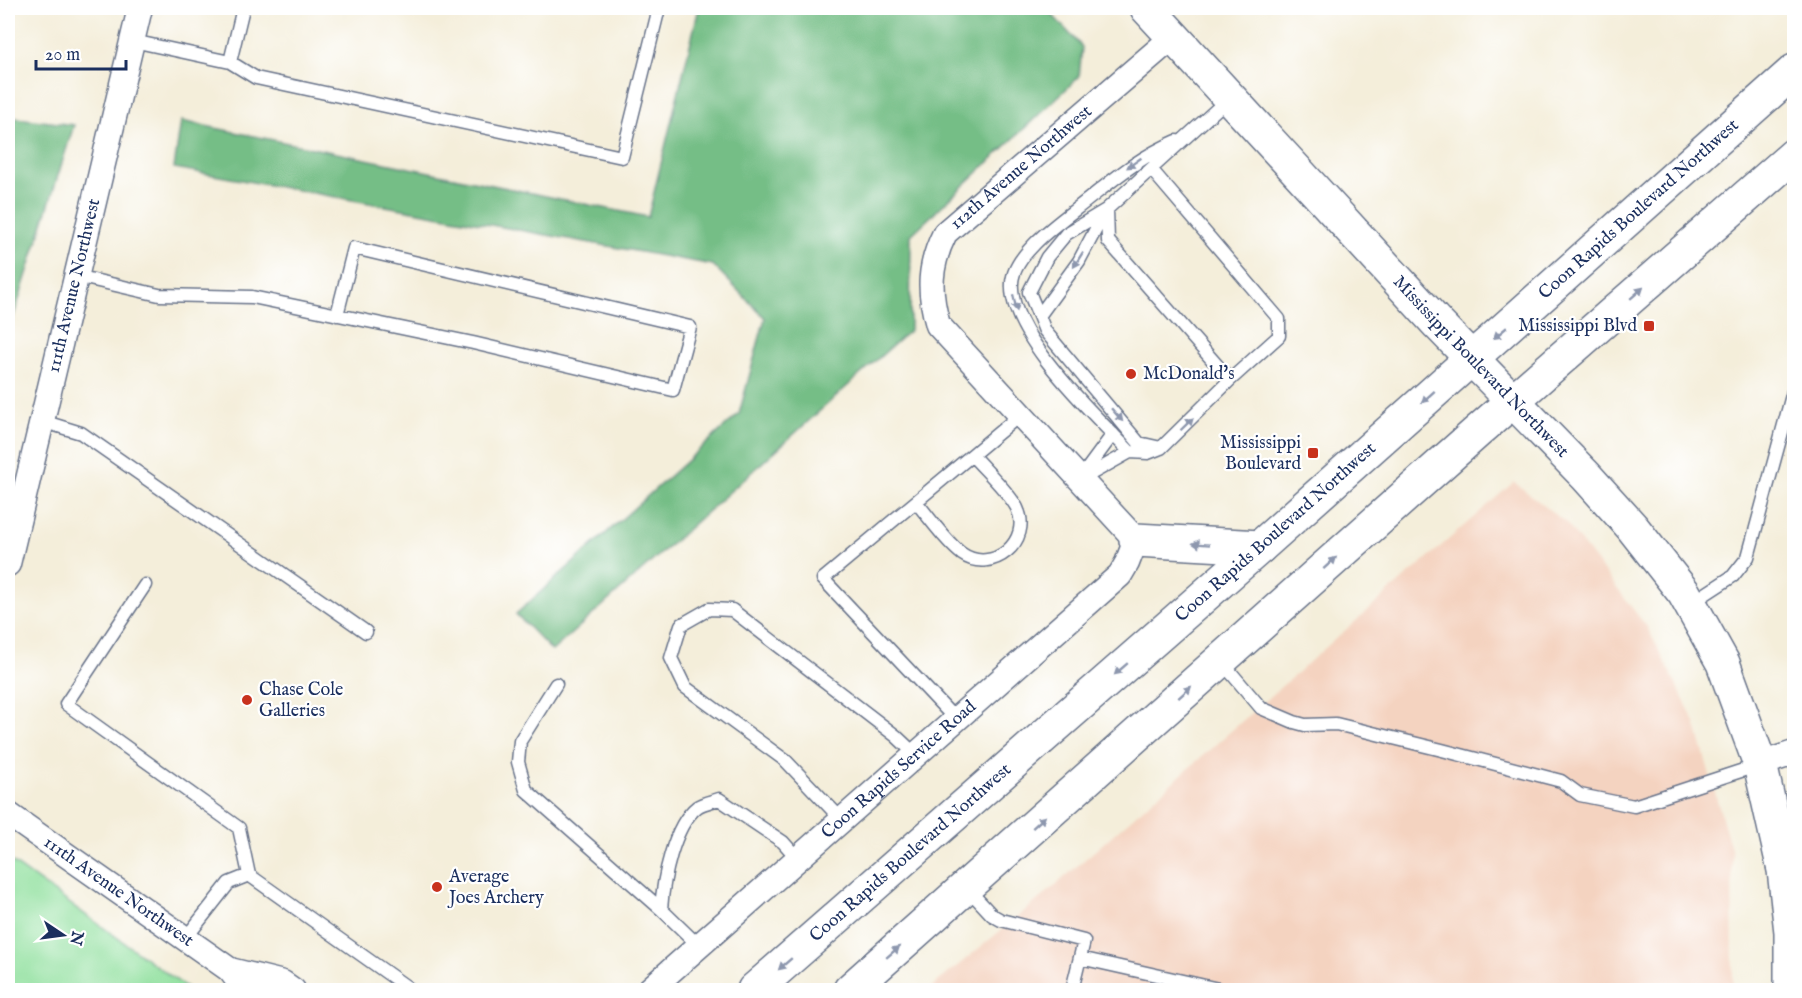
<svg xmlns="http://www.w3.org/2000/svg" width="1802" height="998" font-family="'IM FELL English',serif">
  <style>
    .built { fill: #f4d3c0 }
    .green { fill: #91e09f; stroke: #56887e; stroke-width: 1.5 }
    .forest { fill: #74be86; stroke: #487672; stroke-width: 1.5 }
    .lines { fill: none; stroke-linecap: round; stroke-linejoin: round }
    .lane-casing { stroke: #677289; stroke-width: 15 }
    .street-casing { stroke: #677289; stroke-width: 27 }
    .secondary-casing { stroke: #677289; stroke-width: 36 }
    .lane { stroke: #fff; stroke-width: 12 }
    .street { stroke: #fff; stroke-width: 24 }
    .secondary { stroke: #fff; stroke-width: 33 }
    .oneway { fill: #8d97ae }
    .poi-dot { fill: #c8321e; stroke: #fff; stroke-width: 2 }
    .labels { text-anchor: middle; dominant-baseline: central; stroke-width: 4.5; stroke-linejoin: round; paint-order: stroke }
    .street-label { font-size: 18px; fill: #1b2f5e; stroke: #fff }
    .poi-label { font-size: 18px; fill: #1b2f5e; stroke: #fff; text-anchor: start }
  </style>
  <rect width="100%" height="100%" fill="#fff"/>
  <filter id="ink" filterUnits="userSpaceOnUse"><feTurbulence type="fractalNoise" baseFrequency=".0167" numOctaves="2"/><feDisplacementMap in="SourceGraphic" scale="12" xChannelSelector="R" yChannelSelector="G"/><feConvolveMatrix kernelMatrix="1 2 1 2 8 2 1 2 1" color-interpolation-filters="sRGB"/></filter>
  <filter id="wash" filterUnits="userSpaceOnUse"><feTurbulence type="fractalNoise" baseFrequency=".008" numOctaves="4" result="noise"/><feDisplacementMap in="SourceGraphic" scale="24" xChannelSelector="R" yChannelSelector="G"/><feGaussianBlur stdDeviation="1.35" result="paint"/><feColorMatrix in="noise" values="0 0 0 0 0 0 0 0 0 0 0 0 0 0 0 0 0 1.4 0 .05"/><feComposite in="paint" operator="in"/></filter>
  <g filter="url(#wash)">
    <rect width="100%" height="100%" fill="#f4eeda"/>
    <path class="built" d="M1514,482L1566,523L1647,627L1695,722L1732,853L1733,990H928L1049,891Z"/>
    <path class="green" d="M8,859L190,990H8Z"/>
    <path class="forest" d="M699,8H1046L1082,47L1079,77L911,235L910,330L552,651L516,614L739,414L765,318L713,265L174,168L181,121L648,217Z
      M8,117L74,125L8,334Z"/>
  </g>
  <g filter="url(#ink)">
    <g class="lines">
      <g class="lane-casing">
        <path id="lane" d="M133,41L230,62L256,78L622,157L659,8
          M230,62L243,8
          M1177,141C1135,159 1111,182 1076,209C1055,225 1013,256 1012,283C1008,335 1096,416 1130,452L1148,453L1161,448L1230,380
          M1151,169L1279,319V336L1230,380L1108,241L1107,209L1228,99
          M1106,210L1079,261L1039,316L1045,331L1139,443L1161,448
          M76,276L159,295L252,297L473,343L673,390L690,327L354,248L337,315
          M1039,316L1029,292L1047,257L1066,234L1106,210
          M42,421L81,433L366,632
          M1082,476L1113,434
          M1080,480L1130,452
          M916,502C930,518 945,541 962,554C992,575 1033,541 1017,508C1009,492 985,470 972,455
          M145,585L66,704L239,828L249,875L411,990
          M1690,604L1733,576L1748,557L1794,388
          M1221,661L1261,708L1294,722L1305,725L1336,724L1442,750L1561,781L1580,795L1634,806L1759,765
          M556,684L520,741L518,762L526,790L661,909
          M956,720L823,579L1020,415
          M842,820L786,761L685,687L671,658L681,625L709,609L732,610L896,736L916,755
          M966,887L992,915L1001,920L1084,941L1072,990
          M185,939L229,883L249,875
          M699,946L661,909C663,881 673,826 697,807C702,803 713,801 719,799L783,842L798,859
          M1080,958L1223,990"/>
      </g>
      <g class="street-casing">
        <g id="street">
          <path id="s1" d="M8,564L140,8"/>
          <path d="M1760,764L1794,753"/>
          <path id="s2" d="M8,814L230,970L245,990"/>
          <path d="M230,970L283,983L293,990"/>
          <path id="s3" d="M649,990L1120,575L1127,563L1136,540L938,325C928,291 929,265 945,233L1173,37"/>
        </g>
      </g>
      <g class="secondary-casing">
        <g id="secondary">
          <path id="s4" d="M1147,8L1438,324L1586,476L1632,527L1684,593L1723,663L1760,764L1784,870L1791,932V990"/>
          <path d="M1136,540L1260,547"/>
          <path id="s5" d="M754,990L1260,547L1794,71"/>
          <path d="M850,990L1477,432L1794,155"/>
        </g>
      </g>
      <use href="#lane" class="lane"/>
      <use href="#street" class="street"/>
      <use href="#secondary" class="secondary"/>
    </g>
    <defs><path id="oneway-solid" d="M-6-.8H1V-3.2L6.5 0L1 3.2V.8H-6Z" transform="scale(1.5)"/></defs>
    <g class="oneway">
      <use href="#oneway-solid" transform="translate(1134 163) rotate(145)"/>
      <use href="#oneway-solid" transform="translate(1078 260) rotate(122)"/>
      <use href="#oneway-solid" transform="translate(1637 293) rotate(-41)"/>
      <use href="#oneway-solid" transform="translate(1015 303) rotate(77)"/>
      <use href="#oneway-solid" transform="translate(1500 333) rotate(140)"/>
      <use href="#oneway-solid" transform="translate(1428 397) rotate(138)"/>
      <use href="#oneway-solid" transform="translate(1117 415) rotate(49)"/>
      <use href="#oneway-solid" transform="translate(1187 424) rotate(-44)"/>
      <use href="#oneway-solid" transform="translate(1201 544) rotate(-176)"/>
      <use href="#oneway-solid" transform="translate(1330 563) rotate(-42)"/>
      <use href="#oneway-solid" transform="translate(1121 669) rotate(139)"/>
      <use href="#oneway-solid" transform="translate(1185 692) rotate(-42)"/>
      <use href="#oneway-solid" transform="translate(1039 822) rotate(-42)"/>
      <use href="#oneway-solid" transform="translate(893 952) rotate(-41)"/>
      <use href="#oneway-solid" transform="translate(785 964) rotate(139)"/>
    </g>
  </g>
  <g class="poi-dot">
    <rect x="1643" y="320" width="12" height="12" rx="3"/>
    <circle cx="1131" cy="374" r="6"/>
    <rect x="1307" y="447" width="12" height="12" rx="3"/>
    <circle cx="247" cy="700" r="6"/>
    <circle cx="437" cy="887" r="6"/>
  </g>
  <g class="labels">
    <g class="street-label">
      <text stroke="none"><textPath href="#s3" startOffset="1154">112th Avenue Northwest</textPath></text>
      <text stroke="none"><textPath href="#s5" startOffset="1180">Coon Rapids Boulevard Northwest</textPath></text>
      <text stroke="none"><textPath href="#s1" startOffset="286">111th Avenue Northwest</textPath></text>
      <text stroke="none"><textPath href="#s4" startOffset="490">Mississippi Boulevard Northwest</textPath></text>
      <text stroke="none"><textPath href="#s5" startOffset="694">Coon Rapids Boulevard Northwest</textPath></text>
      <text stroke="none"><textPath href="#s3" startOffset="333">Coon Rapids Service Road</textPath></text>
      <text stroke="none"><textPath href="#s5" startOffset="208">Coon Rapids Boulevard Northwest</textPath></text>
      <text stroke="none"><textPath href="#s2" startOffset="135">111th Avenue Northwest</textPath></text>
    </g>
    <g class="poi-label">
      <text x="1637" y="326" text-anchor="end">Mississippi Blvd</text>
      <text x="1143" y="374">McDonald's</text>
      <text x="1301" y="443" text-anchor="end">Mississippi<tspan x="1301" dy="21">Boulevard</tspan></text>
      <text x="259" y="690">Chase Cole<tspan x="259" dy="21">Galleries</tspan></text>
      <text x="449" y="877">Average<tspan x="449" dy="21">Joes Archery</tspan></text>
    </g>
  </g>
  <rect width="1802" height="998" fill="none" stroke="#fff" stroke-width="30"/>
  <g transform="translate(63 935) rotate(103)" stroke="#ffffff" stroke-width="4.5" paint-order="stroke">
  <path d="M0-4.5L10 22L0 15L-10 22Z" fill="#1b2f5e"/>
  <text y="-9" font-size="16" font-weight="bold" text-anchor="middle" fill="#1b2f5e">N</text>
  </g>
  <path d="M36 60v9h90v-9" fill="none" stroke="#1b2f5e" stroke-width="3"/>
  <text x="45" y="60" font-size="18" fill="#1b2f5e" stroke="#ffffff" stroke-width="4.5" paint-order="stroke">20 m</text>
</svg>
